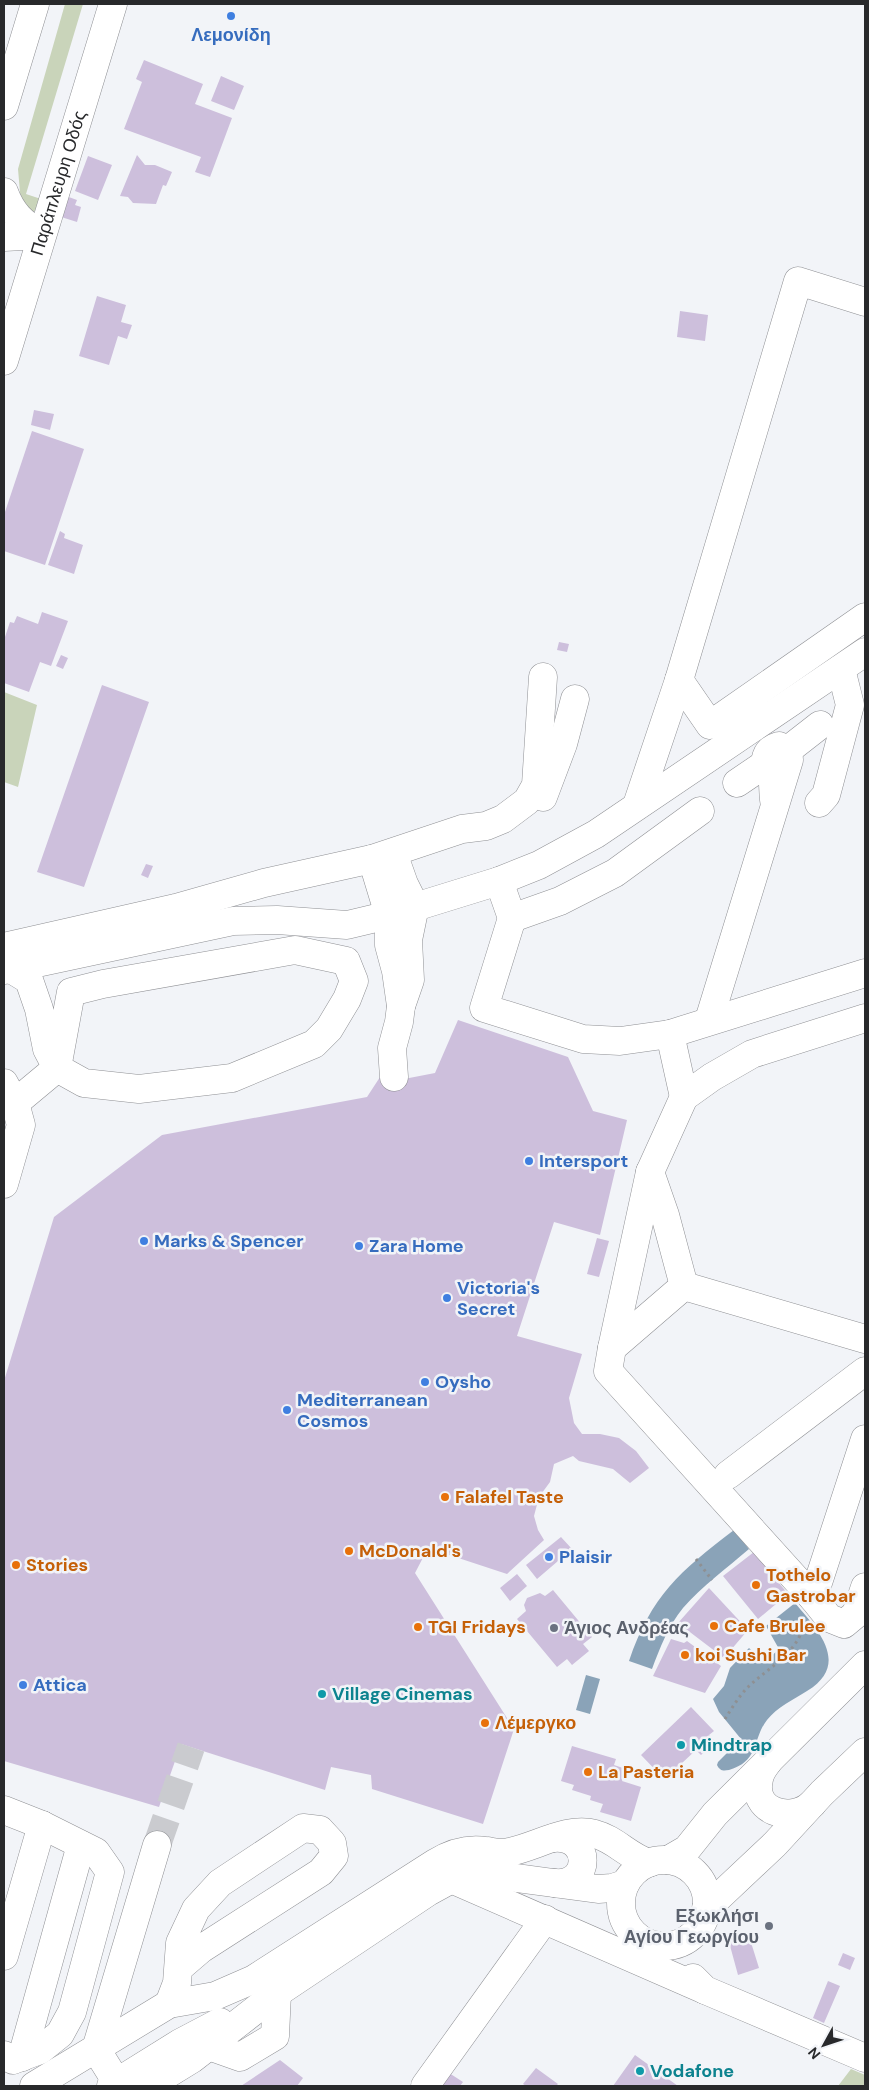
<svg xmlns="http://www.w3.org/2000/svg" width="869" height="2090" font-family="'DM Sans',sans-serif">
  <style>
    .green { fill: #c9d4ba }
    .water { fill: #8aa3b8 }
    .building { fill: #cdbfdc }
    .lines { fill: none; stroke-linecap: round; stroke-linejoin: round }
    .minor-tunnel { stroke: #cacbcf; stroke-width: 28; stroke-dasharray: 28 14; stroke-linecap: butt }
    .minor-casing { stroke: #8f9094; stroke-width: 29 }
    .highway-casing { stroke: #8f9094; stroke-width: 29 }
    .path { stroke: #8e9093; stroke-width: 3; stroke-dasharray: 2.5 4; stroke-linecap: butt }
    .minor { stroke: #fff; stroke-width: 28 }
    .highway { stroke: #fff; stroke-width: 28 }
    .shop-dot { fill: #3f7fe0; stroke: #f2f4f8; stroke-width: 2 }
    .food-dot { fill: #e8710a; stroke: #f2f4f8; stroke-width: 2 }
    .worship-dot { fill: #6b7280; stroke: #f2f4f8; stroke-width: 2 }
    .culture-dot { fill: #0f9aa8; stroke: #f2f4f8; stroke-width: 2 }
    .labels { text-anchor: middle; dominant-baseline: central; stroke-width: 5; stroke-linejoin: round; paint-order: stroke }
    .shop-label { font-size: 18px; font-weight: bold; fill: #366cbe; stroke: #f2f4f8; text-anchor: start }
    .street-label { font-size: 18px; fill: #28292b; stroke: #f2f4f8 }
    .food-label { font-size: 18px; font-weight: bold; fill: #c56008; stroke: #f2f4f8; text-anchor: start }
    .worship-label { font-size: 18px; font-weight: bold; fill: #5b616d; stroke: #f2f4f8; text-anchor: start }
    .culture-label { font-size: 18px; font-weight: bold; fill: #0d838f; stroke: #f2f4f8; text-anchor: start }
  </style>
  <rect width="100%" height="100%" fill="#f2f4f8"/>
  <path class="green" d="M65,4H83L26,194L41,199L34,212L21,204L18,169Z
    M4,692L37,705L18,787L4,782Z
    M851,2069L865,2075V2086H838Z"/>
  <path class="water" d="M734,1530L749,1549C727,1568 702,1586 683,1608C668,1626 660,1648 652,1669L629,1661C651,1596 680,1571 734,1530Z
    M795,1603C818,1630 851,1664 807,1691C793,1700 777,1707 767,1720C752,1739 760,1761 729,1770C723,1771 720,1771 717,1765L718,1762L741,1739L719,1712L713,1699L724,1686L730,1668L749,1648L765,1662L779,1649L766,1626Z
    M586,1675L600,1679L590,1714L576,1710Z"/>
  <path class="building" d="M144,60L203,84L195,104L232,118L210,177L195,172L201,157L124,129L142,82L136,79Z
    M221,76L244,86L234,110L211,101Z
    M137,155L145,165H155L172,172L166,186L163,185L156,204L133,203L128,197L120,196Z
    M88,156L112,165L98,200L75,191Z
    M66,196L77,200L75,205L81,207L77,222L58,216Z
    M97,296L126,305L121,322L132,325L127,339L118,336L109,365L79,356Z
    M680,311L708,315L705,341L677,337Z
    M34,410L54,414L50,430L31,425Z
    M32,431L84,449L45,565L4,551V515Z
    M60,531L65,534L64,538L83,545L74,574L48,565Z
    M42,612L68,621L51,666L40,662L29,692L4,683V640L10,622L14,623L17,616L38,624Z
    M559,642L569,644L567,652L557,650Z
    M61,655L68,658L63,669L56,666Z
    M102,685L149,702L84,887L37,872Z
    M146,864L153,866L148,878L141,875Z
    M458,1020L568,1057L593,1111L627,1120L600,1235L554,1222L517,1336L582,1354L569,1398L574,1423L582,1434H600L619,1438L636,1451L649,1468L630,1483L613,1469L579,1461L573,1456L554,1464L550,1482L539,1497L534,1516L538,1530L544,1540L507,1574L428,1548L415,1573L514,1729L483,1824L372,1789L371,1775L331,1767L325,1790L181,1744L159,1807L4,1761V1381L54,1217L162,1135L367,1097L382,1074L404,1079L435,1073Z
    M597,1238L609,1241L599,1277L587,1274Z
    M561,1537L572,1549L537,1579L526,1565Z
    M754,1552L788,1594L758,1619L723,1576Z
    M517,1574L527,1586L510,1601L500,1588Z
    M709,1588L748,1630L724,1658L678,1623Z
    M553,1590L592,1637L583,1644L589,1651L572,1665L567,1659L557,1667L517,1619L526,1611L524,1605L527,1598L540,1593L545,1596Z
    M671,1639L684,1643L687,1641L721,1666L705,1693L653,1676Z
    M691,1707L714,1731L709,1735L715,1741L701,1755L696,1750L681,1764L684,1767L676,1775L673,1772L665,1780L641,1755Z
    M572,1746L616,1759L614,1765L626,1769L622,1781L641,1787L631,1821L600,1812L603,1804L590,1800L591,1796L572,1790L574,1785L561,1781Z
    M749,1936L759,1968L738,1975L729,1942Z
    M843,1953L855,1958L850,1970L838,1965Z
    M828,1981L840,1986L824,2023L813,2018Z
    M635,2055L678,2086H613Z
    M280,2060L303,2078L297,2086H241Z
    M536,2068L558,2084L556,2086H526L523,2084Z
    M446,2071L463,2082L460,2086H436Z"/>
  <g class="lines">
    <path class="minor-tunnel" d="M157,1845L191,1747"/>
    <g class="minor-casing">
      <g id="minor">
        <path id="s1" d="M4,361L113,4"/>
        <path d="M679,680L710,725L865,617"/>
        <path d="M788,750L820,725"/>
        <path d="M737,783L765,764"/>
        <path d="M543,797L563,744L575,699"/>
        <path d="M819,803L826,795L850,705L841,669"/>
        <path d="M637,805L679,680L798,281L865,302"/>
        <path d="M372,859L389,915V945L396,971L401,1006L410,980L408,940L415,906L404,884L393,853"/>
        <path d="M499,881L512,918L560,901L615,873L700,811"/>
        <path d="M512,918L484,1008L583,1039L620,1041L670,1034L865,973"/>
        <path d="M4,947L176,908L264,883L372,859L462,829L486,826L503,819L527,801L536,785L543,677"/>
        <path d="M11,969L29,980L39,1009L47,1049L57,1068L84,1083L139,1089L232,1078L314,1044L329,1029L347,999L354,981L346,961L295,950L103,984L71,992L57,1068L15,1103"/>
        <path d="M4,970L233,921L277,920L347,925L389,915L499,881L539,865L596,834L865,652"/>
        <path d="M709,1020L789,760L788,750L779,746C769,749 766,753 765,764C777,777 771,789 775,805"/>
        <path d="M670,1034L684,1097"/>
        <path d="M394,1077L392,1048L399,1022L401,1006"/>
        <path d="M4,1083L15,1103L21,1125L4,1184"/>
        <path d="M684,1286L612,1348L608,1371L813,1598L865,1439"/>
        <path d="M684,1286L665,1215L650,1172L684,1097L712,1077L752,1054L865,1018"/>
        <path d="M684,1286L865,1339"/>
        <path d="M612,1348L650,1172"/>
        <path d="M728,1475L865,1371"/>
        <path d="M813,1598L829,1618L844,1624L856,1614L865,1587"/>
        <path d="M768,1762C764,1767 760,1773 759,1779C751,1811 790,1824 812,1804"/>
        <path d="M4,1810L42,1825L96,1852L110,1872L72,2012L60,2034L40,2050L13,2060L4,2055"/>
        <path d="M554,1838C592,1835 592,1886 555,1883"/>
        <path d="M668,1860L687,1849L715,1814L865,1665"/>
        <circle cx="664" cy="1903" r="43"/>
        <path d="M451,1879L705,1990"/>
        <path d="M706,1909L775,1844L822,1793L865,1752"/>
        <path d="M4,1956L42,1825"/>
        <path d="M693,1978L705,1990L865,2058"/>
        <path d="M169,2004L177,1983L180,1943L196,1909L220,1883L303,1828L320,1830L332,1843L334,1856L321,1872L201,1949L180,1967"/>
        <path d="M209,2046L240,2057L275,2036L277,1993"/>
        <path d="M22,2057L81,1845"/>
        <path d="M34,2086L169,2004L215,1996L254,1979L435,1863C451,1853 467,1848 486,1851C494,1852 501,1854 509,1852C536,1847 567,1826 595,1834C615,1839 629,1857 649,1863"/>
        <path d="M111,2086L180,2043L220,2022"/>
        <path d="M119,2086L96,2049L157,1845"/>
        <path d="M148,2086L192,2059L277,1993L428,1892L459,1875L472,1872L598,1889L612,1888L625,1884"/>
        <path d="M425,2086L545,1919"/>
      </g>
    </g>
    <g class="highway-casing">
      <path id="highway" d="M4,106L35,4
        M4,192C12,214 22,222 41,235
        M4,237L41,235"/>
    </g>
    <path class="path" d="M696,1559L712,1580
      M644,1622L665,1636
      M725,1719C732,1708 739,1696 748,1687C769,1667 797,1654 804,1624"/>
    <use href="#minor" class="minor"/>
    <use href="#highway" class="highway"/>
  </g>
  <g class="shop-dot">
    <circle cx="231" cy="16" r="5"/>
    <circle cx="529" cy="1161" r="5"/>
    <circle cx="144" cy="1241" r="5"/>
    <circle cx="359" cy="1246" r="5"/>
    <circle cx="447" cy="1298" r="5"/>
    <circle cx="425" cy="1382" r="5"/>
    <circle cx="287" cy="1410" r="5"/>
    <circle cx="549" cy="1557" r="5"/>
    <circle cx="23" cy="1685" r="5"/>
  </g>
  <g class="food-dot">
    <circle cx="445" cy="1497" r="5"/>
    <circle cx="349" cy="1551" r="5"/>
    <circle cx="16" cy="1565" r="5"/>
    <circle cx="756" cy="1585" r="5"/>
    <circle cx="714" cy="1626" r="5"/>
    <circle cx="418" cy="1627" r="5"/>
    <circle cx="685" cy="1655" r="5"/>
    <circle cx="485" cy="1723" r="5"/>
    <circle cx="588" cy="1772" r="5"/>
  </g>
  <g class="worship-dot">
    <circle cx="554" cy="1628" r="5"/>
    <circle cx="769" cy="1926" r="5"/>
  </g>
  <g class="culture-dot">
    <circle cx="322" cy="1694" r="5"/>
    <circle cx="681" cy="1745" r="5"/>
    <circle cx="640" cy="2071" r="5"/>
  </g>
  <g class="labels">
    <g class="shop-label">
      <text x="231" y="35" text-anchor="middle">Λεμονίδη</text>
      <text x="539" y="1161">Intersport</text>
      <text x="154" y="1241">Marks &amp; Spencer</text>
      <text x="369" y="1246">Zara Home</text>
      <text x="457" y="1288">Victoria's<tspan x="457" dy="21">Secret</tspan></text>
      <text x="435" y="1382">Oysho</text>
      <text x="297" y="1400">Mediterranean<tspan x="297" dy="21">Cosmos</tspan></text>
      <text x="559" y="1557">Plaisir</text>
      <text x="33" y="1685">Attica</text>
    </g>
    <g class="street-label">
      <text stroke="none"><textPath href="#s1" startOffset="186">Παράπλευρη Οδός</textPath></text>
    </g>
    <g class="food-label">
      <text x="455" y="1497">Falafel Taste</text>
      <text x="359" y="1551">McDonald's</text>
      <text x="26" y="1565">Stories</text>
      <text x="766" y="1575">Tothelo<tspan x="766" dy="21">Gastrobar</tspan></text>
      <text x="724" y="1626">Cafe Brulee</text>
      <text x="428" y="1627">TGI Fridays</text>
      <text x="695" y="1655">koi Sushi Bar</text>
      <text x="495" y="1723">Λέμεργκο</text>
      <text x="598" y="1772">La Pasteria</text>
    </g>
    <g class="worship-label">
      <text x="564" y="1628">Άγιος Ανδρέας</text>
      <text x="759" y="1916" text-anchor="end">Εξωκλήσι<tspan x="759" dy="21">Αγίου Γεωργίου</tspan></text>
    </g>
    <g class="culture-label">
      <text x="332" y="1694">Village Cinemas</text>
      <text x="691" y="1745">Mindtrap</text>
      <text x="650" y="2071">Vodafone</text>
    </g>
  </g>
  <rect width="869" height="2090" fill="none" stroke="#28292b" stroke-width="10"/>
  <g transform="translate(824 2045) rotate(230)" stroke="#f2f4f8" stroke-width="4" paint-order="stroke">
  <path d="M0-4L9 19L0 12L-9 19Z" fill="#28292b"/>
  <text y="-8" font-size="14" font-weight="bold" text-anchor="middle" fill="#28292b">N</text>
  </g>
</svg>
